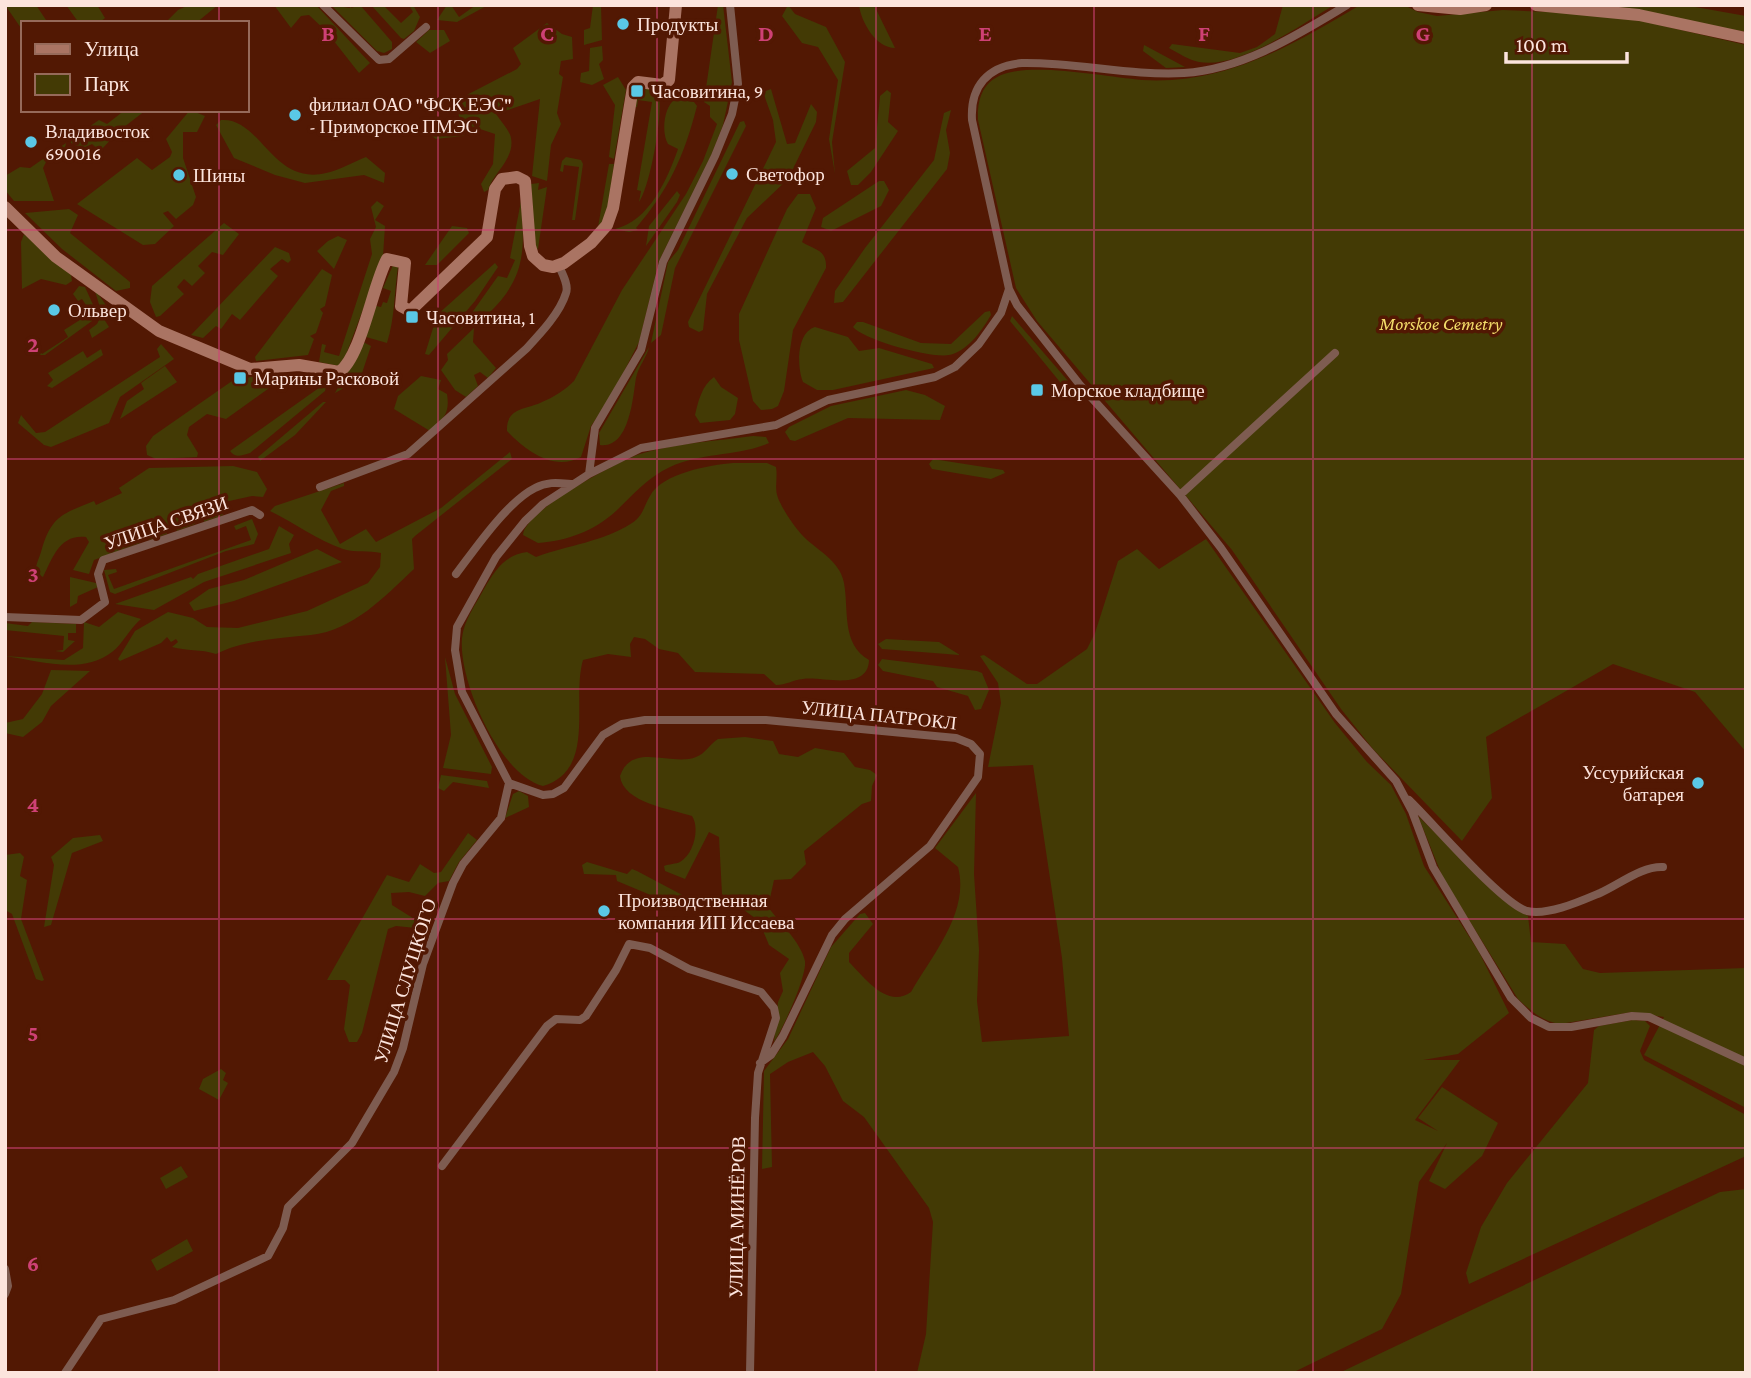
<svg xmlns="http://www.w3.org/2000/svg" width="1751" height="1378" font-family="'Crimson Pro',serif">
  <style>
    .green { fill: #433a05 }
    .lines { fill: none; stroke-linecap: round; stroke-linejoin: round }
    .street { stroke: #7e5c51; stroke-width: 8 }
    .secondary { stroke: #aa7463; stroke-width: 12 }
    .grid { fill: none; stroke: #ce4175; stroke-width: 2; stroke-opacity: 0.55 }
    .poi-dot { fill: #5ac8e6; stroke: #521803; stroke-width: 2.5 }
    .labels { text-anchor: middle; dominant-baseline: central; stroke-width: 7; stroke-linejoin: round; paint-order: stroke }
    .poi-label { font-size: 19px; fill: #fce4dd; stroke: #521803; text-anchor: start }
    .park-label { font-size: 19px; font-style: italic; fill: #f3dd6a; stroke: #521803 }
    .street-label { font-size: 19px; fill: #fce4dd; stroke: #521803 }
    .grid-label { font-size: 23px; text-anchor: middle; font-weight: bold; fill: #ce4175; stroke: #521803; stroke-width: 7; stroke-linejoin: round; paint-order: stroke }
  </style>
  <rect width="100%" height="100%" fill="#521803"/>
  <path class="green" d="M5,5H36L48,23H23V31Z
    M66,5H97L105,18L99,23H79Z
    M189,5H218L196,23H170L168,20L178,10Z
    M274,5H316L370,63L359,73L326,31L309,15L301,16L291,28Z
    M331,5L350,8L349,5H353L351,8L360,5L392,42V49L384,53L377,51Z
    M371,5H383L401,23L413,12L409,5H413L420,17L414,31L404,39L401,38Z
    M447,5H451L459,17L476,5H488L457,22L437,20Z
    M593,5H601L602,40L584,45V30L590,28Z
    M718,5H723L732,82L723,125L711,156L659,261L639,342L611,397L591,426L581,457C553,472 525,450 507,431C506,407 526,410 542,402C554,397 565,390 574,381L622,290L686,194L703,161L717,124L710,117V106L704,102Z
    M788,5L795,14L826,27L845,62L832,142L835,174L829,139L838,80L818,47L802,43L782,16Z
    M859,5H874L895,48C876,48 861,22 859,5Z
    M1283,5H1334C1301,25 1239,69 1199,62C1189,60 1178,53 1169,48L1172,44L1240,53L1257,47L1275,34Z
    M1360,5H1404L1418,12L1437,16L1503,10L1573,13L1642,21L1746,45V752L1695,692L1613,664L1486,737L1492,798L1462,841L1373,749L1341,709L1232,550L1037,321L1016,288L978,120C977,99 983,81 1004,74C1037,63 1106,77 1142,80C1225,85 1291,46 1360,5Z
    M1607,5H1684L1746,16V32Z
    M547,23L562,34L572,37L573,59L561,61L559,74L563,77L557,113L561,124L551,145L547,181L532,176L540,99L496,114C500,120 510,131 511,138C515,159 493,173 488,190L484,192L481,184L493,164L495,134L471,126L463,136L436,139L432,136L460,126L457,100L517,69L521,64L513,48Z
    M429,30H444L450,41L430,53L416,42Z
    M1144,45L1146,46L1185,67L1166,68L1143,51Z
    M602,46L603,60L599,64L604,79L592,85L580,82L581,73L589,71L590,48Z
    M618,77L626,90L614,159L609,157L615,105L603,85Z
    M639,87L657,89C666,104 650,187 639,202L641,191L637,190L652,102L638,100L637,107H633Z
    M771,89L787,144L795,143L811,104L817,112L816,122L788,179L747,218L707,294L703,330L699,332L689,327L688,322L776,142L773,120L763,92Z
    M887,90L891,93L888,122L898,131L871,172L858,185H851L847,171L875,148L880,96Z
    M675,99L694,102L697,106C684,157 668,191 636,228L638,230L629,232L615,229C649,221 667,180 678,149L668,144C661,132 664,107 675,99Z
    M125,110H146L119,131L100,151L92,144L83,149L71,143V139L99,120L107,124Z
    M190,110L205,116L197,132H183V158L196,197L193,205L176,219L168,211L163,213L174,226L155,244L143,245L77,204L137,158L152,170L170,157L172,152L166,139Z
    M951,110L946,130L950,153L947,169L843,302L834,303L835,291L865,248L934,160L944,113Z
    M221,120C261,117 272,186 326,173C340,170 353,162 366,157L385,173L384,183L364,175L305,183L275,175L234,158L216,125Z
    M744,121L746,126L675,268L661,335L651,343L668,262L678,250L740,122Z
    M66,143L65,148L48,158L43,168L54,201H14L5,190V176L20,167L30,168Z
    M566,157L581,160L583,164L575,220H572L579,167L564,165L563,172L560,171L562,161Z
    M609,164H614L607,215L598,227Z
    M879,181H884L889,190L881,206L831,231L821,227L823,218Z
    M539,183L538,190L547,187L538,249L535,248L531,184Z
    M677,191L680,195L677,202L646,246L649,226Z
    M798,194H810L816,208L802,242C814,250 827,249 826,268L793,330L784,391L778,406L772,409L761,410L753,401L739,340V314L787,209Z
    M377,201L384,206L375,220L385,226L383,256L344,360L339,366L319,362L322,344L326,345L324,352L339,356L372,254L370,239L376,227L371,207Z
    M521,201C525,250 526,278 488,314L479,311L459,331L498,276L507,278L515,260L510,258Z
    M69,209L78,215L70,233L130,282V288L116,291L62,249L25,213Z
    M224,223L239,234L223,255L212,252L198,266L205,273L192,286L184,279L177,287L184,294L160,316L156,317L150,302L152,286Z
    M452,226L467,228L469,233L437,265H425Z
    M24,234L71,275L72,281L66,285L41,279L22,289L21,242Z
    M338,236L347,240L334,269L317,251L328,241Z
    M275,247L289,253L291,260L288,263L282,259L270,269L278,276L240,320L232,314L221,329L216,326L203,338L191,335Z
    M495,263L498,267L475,301L429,355L425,354L437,315Z
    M393,265L398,267C394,293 395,318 387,343L366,337L376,306L381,307L383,302L387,303L391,291L383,288Z
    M322,269L332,275L325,306L320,309L323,313L316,333L310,336L314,339L308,355L256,361L255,357Z
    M79,286L85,287L95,309L92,321L45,355H40L33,341L42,354L68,337L64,330L91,313L82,299L78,301L73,294Z
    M94,288L110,311L104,319L109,327L92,338L89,330L97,324L102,314Z
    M990,311L991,315C982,330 970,348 953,354C937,361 864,340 853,327L857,322H863L921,343L951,344L985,312Z
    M1012,316L1069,382L1068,386L1064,387L1010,321Z
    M815,327L848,337L859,351L879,348L932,364L934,368L833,390H817L803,382C797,367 796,333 815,327Z
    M474,328L473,342L496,368L488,378L480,372L474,375L478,386L466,397L455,390L441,370L448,360L447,354Z
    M363,342L371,346L360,379L335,393Z
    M161,344L174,359L120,397L109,423L51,447L44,445L18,423L21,415L36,433L45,432L160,357L157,349Z
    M649,347C647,357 638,367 636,378C633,396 630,449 600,445L599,433Z
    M101,349L103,355L52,388L47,386L53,380L48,373L83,351L87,358Z
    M165,366L177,382L120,419L127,401L144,389L141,383Z
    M310,371L329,377L325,391L250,453C242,455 236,459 230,451L323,385L315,374L308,379L305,375Z
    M276,372L279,381L226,419L207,414L189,427L187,435L198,453L197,457L156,459L147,455L146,446L153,436L232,381Z
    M421,376L441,380L438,389L447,394C450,414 444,418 430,431L394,409L398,396Z
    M714,377L721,387L738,398L735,414L730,420L700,423L695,415C698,402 702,385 714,377Z
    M906,390L925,395L945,406L940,420L848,418L795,441L790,440L785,432L789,427L831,406Z
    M323,402H326L295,435L260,461L258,457Z
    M753,436L766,437L769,443C737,457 702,452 670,467C648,477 633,495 616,511C594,531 567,541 538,543L523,535C524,511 617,462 640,454C676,443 716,441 753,436Z
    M510,452L512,459L415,536L412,539L414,569C384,597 354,630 311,635C280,638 243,640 216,654C201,649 186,651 172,647L178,642L176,639L171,642L167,637L161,643L120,661L118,659L135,631L168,612L193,618L207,627L238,628L307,611L368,583L380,567L381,553C369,550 356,553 343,549C317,540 295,523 270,511L275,506L344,483V486L331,491L321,510L340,544L366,529L376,542L441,508Z
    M933,459L1003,470L1005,473L991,479L932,469L929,464Z
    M733,463H767L776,467C778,478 774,487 778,498C783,510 793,525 802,535C816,550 840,560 844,583C849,610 841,644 869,660C868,692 822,676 803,679C793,680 786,685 776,685L764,674L695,672L678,653L659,649L645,639L634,637L630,644L631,657L608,654L583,660C571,701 597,770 543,786C499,775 458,680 462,638C464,620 476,604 484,589C495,570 505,555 527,552L536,557C569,545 602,542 632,523C643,516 644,506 650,496C662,473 710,465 733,463Z
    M233,466L257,472L267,489L263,497L252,496L220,503L223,515L204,522L202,515L193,518L195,524L177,531L175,525L166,528L167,534L149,540L147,535L138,538L140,543L94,560L89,574L73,570L89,542L86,537C60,534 53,557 43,577L36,573C35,565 39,559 41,552C51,516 62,514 94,501L96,505L122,493L119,488L149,468Z
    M252,519L258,534L254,544L226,551L115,594L110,592L104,570L116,569L117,572L108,575L114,589L251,540L246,526L236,530L234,526Z
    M279,526L294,535L289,544L291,553L204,582L154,610L115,604L191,577L193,579L198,574L269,549Z
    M1206,539L1335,723L1367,762L1391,785L1406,814L1424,866L1479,952L1509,1013L1458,1054L1423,1060H1460L1415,1120L1438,1131L1418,1118L1442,1087L1498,1123L1482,1156L1445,1189L1429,1181L1447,1143L1419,1182L1401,1294L1382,1329L1292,1373H917L926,1334L933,1222L929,1208L864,1117L843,1101L825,1066L813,1052L788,1062L770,1074L772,1167L762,1169L764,1071L788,1039L831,947L860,914L865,913L873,924L849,953V962C865,978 887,1009 911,992C932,955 970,912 958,867L935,848L976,793L974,874L979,950L977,1001L982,1042L1069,1036L1062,958L1033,765L988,767L1001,703L998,683L980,656L984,655L1027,684H1037L1087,649L1095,633L1118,561L1137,549L1159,569Z
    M317,549L342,562L234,601L194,611L189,603L209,589L244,580Z
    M70,577L96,583L98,587L78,596L77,603L70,607Z
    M118,612L141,619C130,628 122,645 112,652C83,675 39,661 5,656L64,660L83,648L84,622L99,627Z
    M32,622L76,624V633H68V640L75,641L63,652L55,651L63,650L64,636L5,630V623L28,626Z
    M886,639L939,642L960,655L882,649L878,644Z
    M445,657L455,694L492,767L491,774L443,768L451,735Z
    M882,659L977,671L982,673L989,690L981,709L975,710L968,696L937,687L933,681L883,671L878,665Z
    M51,670L90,671L51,706L42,722L23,737L5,733V723L23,719L42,694Z
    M745,737L773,741L779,754L798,757L815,748L844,753L855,767L870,770L877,775L872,786L871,801L862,804L804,851L806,864L791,879L774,880L768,907C779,922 801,942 805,961C807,976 783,1029 774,1042L778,1002L783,991L780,973L789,959L769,945L759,921L722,894L719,837L709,832L685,879L665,871L664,866C669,864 676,864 680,862C694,854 700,828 692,816C671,809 623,803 620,776C632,741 672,767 696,757C705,754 710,744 718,739Z
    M441,775L487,781L489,788L453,782L444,791L438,788Z
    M519,791L528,796L529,807L505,818L513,794Z
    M1418,816L1511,906L1528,916L1531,942L1565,944L1583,969L1600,973L1746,968V1108L1644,1055L1664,1017L1632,1012L1560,1024C1542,1021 1531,1011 1518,999L1443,878Z
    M468,833L477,840L459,862L449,881L438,883L425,896L409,892L391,893L392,905L416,920V928L396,926L388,929L362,1033L357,1042H349L344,1029L350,985L345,980H327L387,875L409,882L420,864L434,873L441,872Z
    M100,835L103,841L72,853L51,925L44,927L54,865L51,857L73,838Z
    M20,853L24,857L20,876L27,880L21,919L44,980L42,981L36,979L12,914L5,910V855Z
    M587,862L627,874L632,869L637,871L688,898L692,909H684L617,881L616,875L584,874L582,865Z
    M1633,1020L1645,1021L1650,1026L1640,1051L1644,1060L1746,1115V1156L1469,1284L1466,1273L1481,1227L1507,1183L1588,1083L1594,1030L1599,1026Z
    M221,1069L226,1073L223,1080L228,1083L219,1100L199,1089L203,1079Z
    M181,1166L188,1177L166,1189L160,1178Z
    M1746,1189V1373H1339L1720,1192Z
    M187,1239L193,1251L157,1271L151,1260Z"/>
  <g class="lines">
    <path class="street" d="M323,5L379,60L389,59L426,27
      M730,5L738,84L732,114L715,156L663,262L641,350L595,428L589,474L641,448L776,425L828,400L935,377L955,367L979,344L1001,313L1009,289
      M1347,5C1297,35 1244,69 1184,73C1130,76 1076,62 1022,63C988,66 970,86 972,120L1009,289L1017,305L1080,385L1180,495L1221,548L1336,714L1396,781L1412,811L1433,867L1511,998L1531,1018L1549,1027H1571L1632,1016L1649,1017L1746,1062
      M589,474L543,504L525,521L496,557L457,627L455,650L462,692L509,783L543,795L553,794L564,788L603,735L622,724L645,720H766L956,738L971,744L980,754L978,777L930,846L845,919L832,935L783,1036L771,1055L760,1063
      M320,487L408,454L526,349C540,334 560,313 566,293C569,285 562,273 559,266
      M1180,495L1335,353
      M456,574C475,549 507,502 535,488C548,481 559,483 573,484
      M5,617L81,620L105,602L98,574L103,560L252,510L260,515
      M1409,800C1432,822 1502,904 1527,911C1548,916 1581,901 1600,893C1620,884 1642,866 1663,867
      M442,1166L547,1026L556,1019L580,1020L586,1016L616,970L629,944L650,948L689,969L761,992L774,1008L776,1018L758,1073L755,1118L750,1373
      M5,1269L8,1286L5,1294
      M65,1373L101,1319L174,1300L268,1256L283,1228L288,1207L352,1143L394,1072L403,1048L423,964L453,883L463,864L501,818L509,783"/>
    <path class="secondary" d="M1418,5L1460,9L1486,5
      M1536,5L1639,15L1746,38
      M5,207L56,257L159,331L250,369L299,365L339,372C361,358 373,284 387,259L405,263L401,306L410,311L487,237L495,189L502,179L517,177L525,181L530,246L533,256L543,265L553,267L564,263L591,243L607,225L613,208L633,87L638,82L662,85L669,80L676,5"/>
  </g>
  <path class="grid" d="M219,5V23M438,5V1373M657,5V1373M876,5V1373M1094,5V1373M1313,5V1373M1532,5V1373M219,110V1373M5,230H1746M5,459H1746M5,689H1746M5,919H1746M5,1148H1746"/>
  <g class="poi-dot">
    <circle cx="623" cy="24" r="7"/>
    <rect x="630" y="84" width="14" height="14" rx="3.5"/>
    <circle cx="295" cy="115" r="7"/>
    <circle cx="31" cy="142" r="7"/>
    <circle cx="732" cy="174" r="7"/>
    <circle cx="179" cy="175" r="7"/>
    <circle cx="54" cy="310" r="7"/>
    <rect x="405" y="310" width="14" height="14" rx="3.5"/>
    <rect x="233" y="371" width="14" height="14" rx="3.5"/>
    <rect x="1030" y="383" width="14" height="14" rx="3.5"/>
    <circle cx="1698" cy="783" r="7"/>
    <circle cx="604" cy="911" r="7"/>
  </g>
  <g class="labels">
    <g class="poi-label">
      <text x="637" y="24">Продукты</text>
      <text x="651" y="91">Часовитина, 9</text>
      <text x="309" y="104">филиал ОАО "ФСК ЕЭС"<tspan x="309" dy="22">- Приморское ПМЭС</tspan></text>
      <text x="45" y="131">Владивосток<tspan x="45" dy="22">690016</tspan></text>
      <text x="746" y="174">Светофор</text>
      <text x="193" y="175">Шины</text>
      <text x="68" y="310">Ольвер</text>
      <text x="426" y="317">Часовитина, 1</text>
      <text x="254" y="378">Марины Расковой</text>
      <text x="1051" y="390">Морское кладбище</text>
      <text x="1684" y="772" text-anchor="end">Уссурийская<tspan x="1684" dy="22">батарея</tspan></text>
      <text x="618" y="900">Производственная<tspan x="618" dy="22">компания ИП Иссаева</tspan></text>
    </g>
    <g class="park-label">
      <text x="1441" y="323">Morskoe Cemetry</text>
    </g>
    <g class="street-label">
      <text transform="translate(166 523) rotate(-19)">УЛИЦА СВЯЗИ</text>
      <text transform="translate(879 715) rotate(6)">УЛИЦА ПАТРОКЛ</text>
      <text transform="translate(405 981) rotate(-73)">УЛИЦА СЛУЦКОГО</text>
      <text transform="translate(737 1217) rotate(-89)">УЛИЦА МИНЁРОВ</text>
    </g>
  </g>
  <g class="grid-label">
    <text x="328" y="41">B</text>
    <text x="547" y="41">C</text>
    <text x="766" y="41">D</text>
    <text x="985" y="41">E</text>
    <text x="1204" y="41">F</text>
    <text x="1423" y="41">G</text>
    <text x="33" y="352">2</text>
    <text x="33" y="582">3</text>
    <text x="33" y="812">4</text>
    <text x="33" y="1041">5</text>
    <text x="33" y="1271">6</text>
  </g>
  <rect width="1751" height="1378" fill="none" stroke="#fce4dd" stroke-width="14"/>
  <rect x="21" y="21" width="228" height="91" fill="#521803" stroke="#966a5a" stroke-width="2"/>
  <rect x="35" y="44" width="35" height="10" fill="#aa7463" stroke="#966a5a" stroke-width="2"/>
  <text x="84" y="56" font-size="21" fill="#fce4dd">Улица</text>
  <rect x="35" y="74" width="35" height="21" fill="#433a05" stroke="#966a5a" stroke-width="2"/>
  <text x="84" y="91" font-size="21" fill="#fce4dd">Парк</text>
  <path d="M1506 52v10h121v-10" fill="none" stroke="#fce4dd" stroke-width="3.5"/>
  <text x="1516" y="52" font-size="21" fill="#fce4dd" stroke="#521803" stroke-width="5" paint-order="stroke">100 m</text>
</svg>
